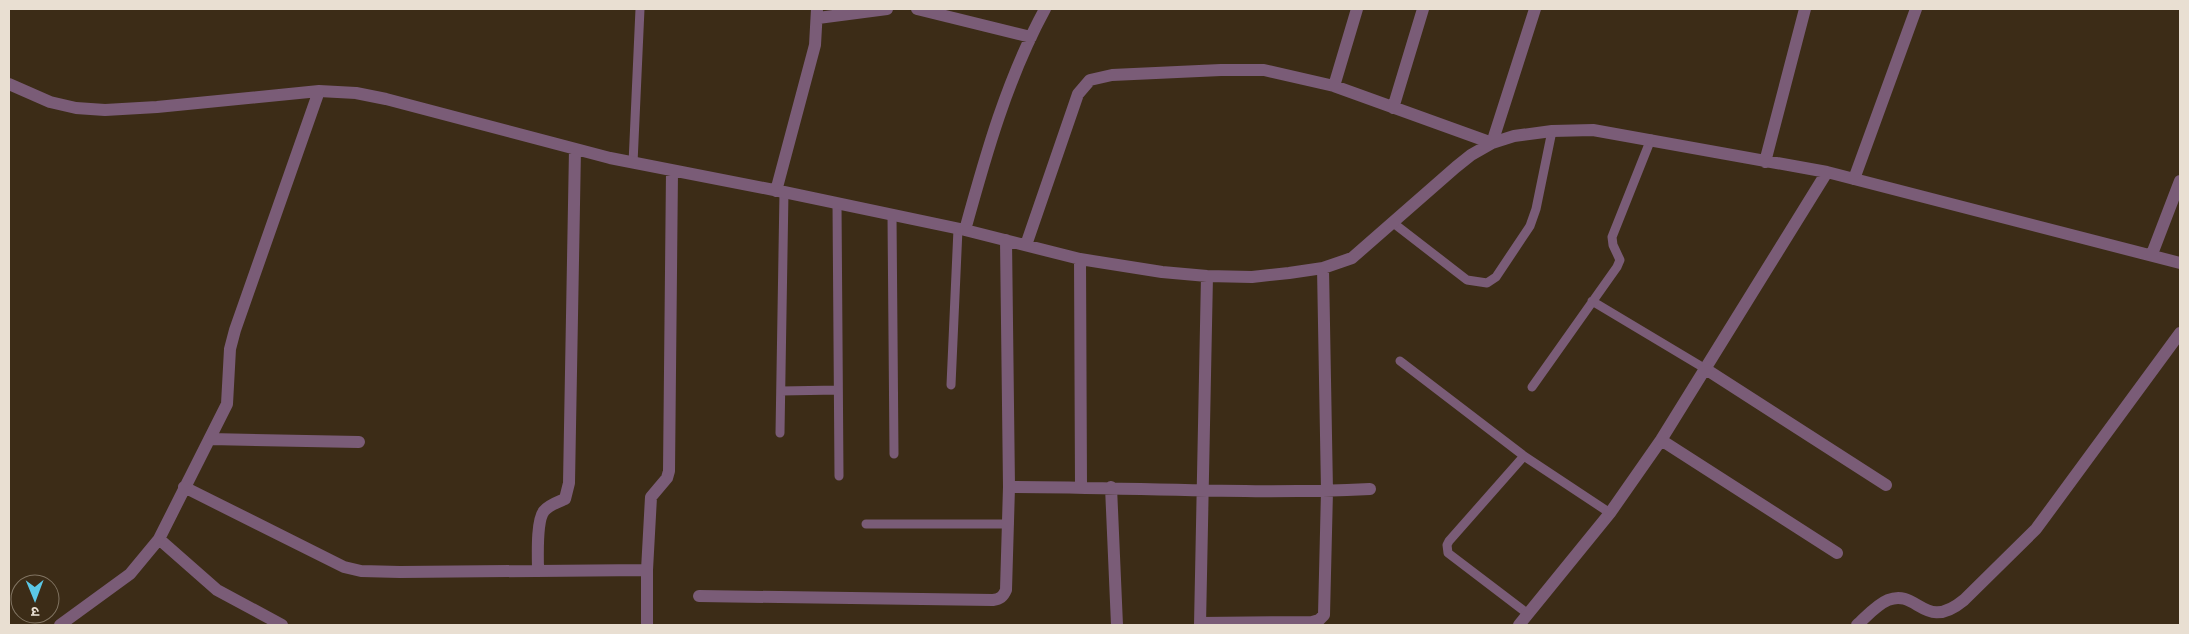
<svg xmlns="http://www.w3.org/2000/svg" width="2189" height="634" font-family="Montserrat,'Noto Sans Devanagari',sans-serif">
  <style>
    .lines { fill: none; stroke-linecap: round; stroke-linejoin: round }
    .service { stroke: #7a5c77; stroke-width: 9 }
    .minor { stroke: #7a5c77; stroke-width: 12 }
  </style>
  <rect width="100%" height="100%" fill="#3c2c17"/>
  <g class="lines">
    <path class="service" d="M633,163L640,9
      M837,203L839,476
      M892,215L894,454
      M1392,222L1467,280L1487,283L1496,277L1530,226L1536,209L1552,131
      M1592,301L1704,368
      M1400,361L1524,456L1610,513
      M951,385L958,229
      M1532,387L1617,267L1620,260L1613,245L1612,237L1651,139
      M781,391L838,390
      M780,433L784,192
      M1524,456L1449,541L1447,545L1448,553L1528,614
      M866,524H1009"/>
    <path class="minor" d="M917,9L1031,37
      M818,18L887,9
      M9,84L50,102L76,108L105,110L157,107L319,91L356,93L386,99L610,158L784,192L965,230L1080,259L1162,272L1207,276L1252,277L1289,273L1323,268L1352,258L1456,167L1471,155L1492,143L1514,136L1552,131L1593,130L1827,172L2180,263
      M1334,86L1357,9
      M1393,108L1423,9
      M1765,162L1805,9
      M1854,179L1916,9
      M776,191L815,45L817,9
      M965,230C986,154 1007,79 1045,9
      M1026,245L1078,94L1090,80L1112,75L1221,70H1264L1334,86L1492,143L1535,9
      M2152,254L2180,181
      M1080,259L1081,487
      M1704,368L1886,485
      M210,439L359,442
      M1661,440L1837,553
      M184,487L344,567L361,571L400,572L647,570
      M1009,487C1130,487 1250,495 1370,489
      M1111,487L1117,625
      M159,539L217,590L282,625
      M538,571C538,557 536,521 544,511C549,505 558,502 565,499L569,483L575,149
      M699,596L993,600C1000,599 1003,597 1006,590L1009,487L1006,240
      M1200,623L1312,622L1319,620L1324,615L1327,491L1323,268
      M60,625L130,574L159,539L227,404L230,349L235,330L319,91
      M647,625V570L651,497L667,478L669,471L672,171
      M1200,625L1207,276
      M1519,625L1610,513L1661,440L1827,172
      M1857,625C1866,617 1876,605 1888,600C1918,588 1924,633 1964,600L2036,529L2180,333"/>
  </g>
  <rect width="2189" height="634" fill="none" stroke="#e9dfd2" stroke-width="20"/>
  <g transform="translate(35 599) rotate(179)"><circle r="24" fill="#3c2c17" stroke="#817462"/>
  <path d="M0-4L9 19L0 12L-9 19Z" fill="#5bc8e6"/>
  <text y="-8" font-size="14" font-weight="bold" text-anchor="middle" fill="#e9dfd2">उ</text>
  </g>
</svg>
